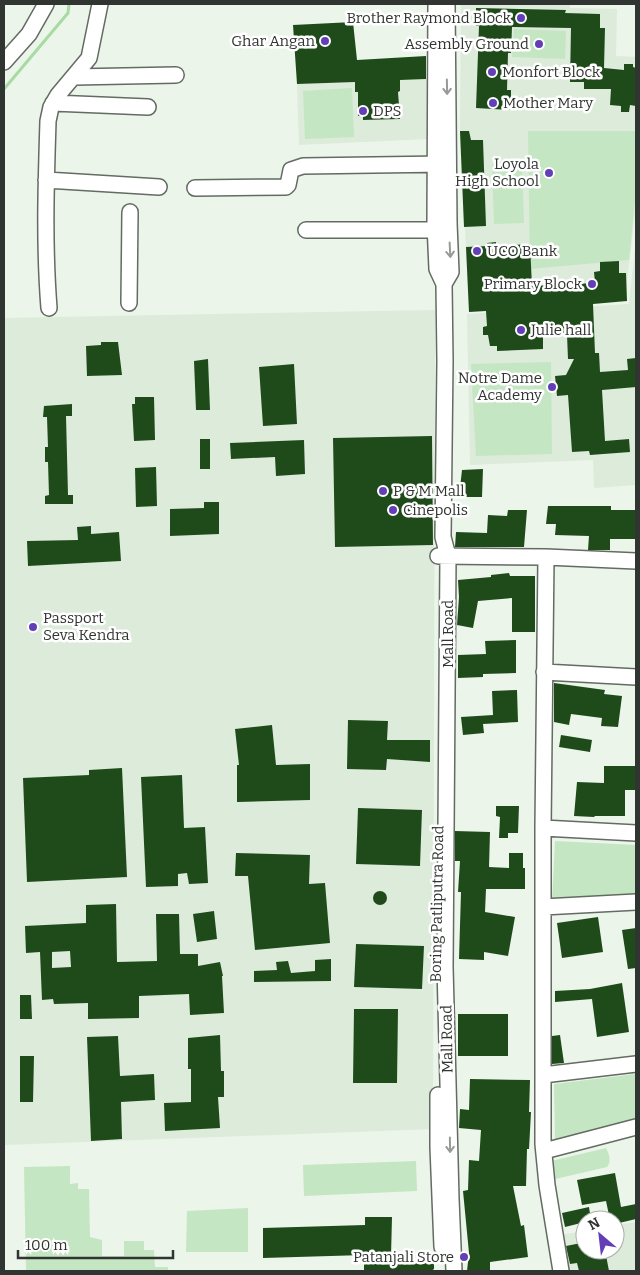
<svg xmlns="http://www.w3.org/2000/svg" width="640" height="1275" font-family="Bitter,serif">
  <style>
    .built { fill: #dcebda }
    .green { fill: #c5e6c2 }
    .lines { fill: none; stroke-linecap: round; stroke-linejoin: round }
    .stream { stroke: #a8daa3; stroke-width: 3 }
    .building { fill: #1f4b1b; fill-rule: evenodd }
    .minor-casing { stroke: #636b62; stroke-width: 18 }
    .minor { stroke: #fff; stroke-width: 15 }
    .oneway { stroke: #989a98 }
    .poi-dot { fill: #633fb7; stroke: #fff; stroke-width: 2 }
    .labels { text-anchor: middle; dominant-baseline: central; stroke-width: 5; stroke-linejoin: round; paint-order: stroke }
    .poi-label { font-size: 15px; fill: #313531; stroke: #fff; text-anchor: start }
    .street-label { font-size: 15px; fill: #313531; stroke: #fff }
  </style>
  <rect width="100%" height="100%" fill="#ebf5ea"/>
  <path class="built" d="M461,4H570V8L617,9L616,56L636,57V205L625,299L469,309L460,131Z
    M430,79L428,139L299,145L297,84Z
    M636,239V485L594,488L593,460L470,465L467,314L629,304Z
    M435,310L433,1129L4,1145V318Z
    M636,1222V1271H566L559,1235L585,1231V1250H615V1225Z"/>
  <path class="green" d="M514,29L566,31L565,59L512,57Z
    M352,88L354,137L305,139L303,91Z
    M528,131H636V190L629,260L530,269Z
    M522,161L524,223L494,224L492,164Z
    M551,362L552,454L476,456L471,364Z
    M555,841L636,845V896L552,902Z
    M636,1074V1119L555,1139L554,1084Z
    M606,1148C609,1154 612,1161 607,1167L551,1180L547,1162Z
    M416,1161L417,1191L304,1196L303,1165Z
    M70,1166V1184L78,1183V1189H89L90,1237L102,1240V1256H124V1241H144V1250H154L155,1267H168V1271H26L24,1167Z
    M248,1208V1252H186L187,1211Z"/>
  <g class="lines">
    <path class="stream" d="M4,89L68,13L69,4"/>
  </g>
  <path class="building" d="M476,8L566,10L565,13L600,14V28H605L604,68L624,70V64H633V67L636,68V106L630,105L629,112H621V106L610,105L611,89H584V82H570L571,28L512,27L511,53H508L507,90H511V110L476,108L479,26H476Z
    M353,22L357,60L426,56V79L400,80V91L398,92L400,119L363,120V116H358V92H355V82L297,84L293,25Z
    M460,131H469L471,140H483L486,226L464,227Z
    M496,242V246L530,244L532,286L595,283L594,272L600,271V262L619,261V273H626L627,301L593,304L595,353H599L600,372L628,370L627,359L636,358V387L602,390L605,441L629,439L630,452L590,455L589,451L572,452L568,395L557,396L555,376L566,375L574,359H568L567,335L543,336V349L497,351V346H490L488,335H483V327L487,326L486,311L469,312L466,247L487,246V243Z
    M101,342H118L122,375L87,376L86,346L101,345Z
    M208,359L210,410H196L194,361Z
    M294,364L297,424L263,426L259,367Z
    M135,397H154L155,440L134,441L132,404H135Z
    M72,404V416H66L68,495H73V504H45V496L49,495L48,462H45V447H48L47,417H43L44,406Z
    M432,436L433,545L335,547L333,438Z
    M200,439H210V469H200Z
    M304,440L305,474L276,476L275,457L231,459L230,443Z
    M156,467L157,506L136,507L135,468Z
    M483,469L482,497H459L462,470Z
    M204,502H219V534L170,536V509L204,508Z
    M548,506H611V510H636V539H610V550H588L589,536L555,535L556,524H546Z
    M508,510H527L524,547H455L456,532L487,533L488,515L507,516Z
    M91,526V534L119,532L121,561L28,566L27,541L78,540L77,527Z
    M509,573L510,576H535V632H512V598L478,601L473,628L457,625L459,597L458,580L491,577V575Z
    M516,640V673L483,674V677L458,678V655L486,654L485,641Z
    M554,683L605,690L604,694L622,696L618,727L601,726L602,718L571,714L569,725L554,722Z
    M517,690L518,722L483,724L484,733L463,735L461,717L493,715L492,691Z
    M348,720L388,721L387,740H430V762L387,759L386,770L347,769Z
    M272,725L276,765L310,764V800L237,802V765H239L235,729Z
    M561,735L592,740L590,752L559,747Z
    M604,766H636V790H625V816H595L594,817L574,816L577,782L604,783Z
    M122,768L127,877L27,882L23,778L89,775V770Z
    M182,775L184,828L205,827L208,883L189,884L187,873L178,874V886L146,887L141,777Z
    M496,806H519L518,833H508V838H499L500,817L496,816Z
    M358,808L422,810L420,866L356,864Z
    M455,831L490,832L489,867L509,868V853H523V868H525V889H486L485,912L515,917L508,956L484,952V960L459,959L461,892H458L460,861H455Z
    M236,853L310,855L309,884L325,883L330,943L255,950L248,876H235Z
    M373 898a7 7 0 1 1 14 0a7 7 0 1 1-14 0Z
    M116,904L117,962L157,961L156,914H179L180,954H198V966L220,962L223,976H222L224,1013L190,1015L189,994L139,996V1018L88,1019V1003L54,1004L53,999L42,1000L40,952L26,953L25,926L86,923V905ZM70,951L71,967L52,968V952Z
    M214,911L217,939L197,942L193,914Z
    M598,917L603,952L562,958L557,923Z
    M636,928V968L628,969L622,930Z
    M356,944L424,946L422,989L354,987Z
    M331,959V981L254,982V971L277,970L276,962L288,961L291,973L315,971V960Z
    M622,983L629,1032L597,1037L592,999L555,1002V991L590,989Z
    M20,995H31L32,1019H20Z
    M354,1009H398L397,1083H353Z
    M458,1014H508V1056H458Z
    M220,1035L221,1071H224V1097H218L220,1128L165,1131L164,1103L191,1102V1069H188V1038Z
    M560,1035L564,1063L552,1064V1036Z
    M118,1036L120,1076L154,1074L155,1100L121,1102L122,1139L91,1141L87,1037Z
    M20,1056H34L33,1102H20Z
    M470,1079L530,1080L529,1112H531L529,1149H527L526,1186H513L521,1226L524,1225L528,1257L490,1262V1271H467L469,1253L463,1191L468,1190L469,1160L479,1161L481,1130L459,1128L460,1109L469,1110Z
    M615,1173L621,1207L636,1204V1219L615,1224V1220H610L606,1201L582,1205L577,1180Z
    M589,1207L591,1220H585V1222L565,1227L562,1213Z
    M365,1217H392L391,1256H411V1264L423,1256H431L434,1258V1269L431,1271H364V1255L263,1258V1228L365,1225Z
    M581,1243L583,1250H605L609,1271H579L577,1263L570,1264L566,1246Z"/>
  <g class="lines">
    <g class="minor-casing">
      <path id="minor" d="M436,4L435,224L437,269L444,284L445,361L443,537L448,556L445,967L451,1199L454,1271
        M4,62L29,34L46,4
        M74,77L176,75
        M53,103L148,107
        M46,180L159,187
        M195,188L286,187L288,185L291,170L303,166L444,164
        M306,230H436
        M444,284L451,272L449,223L447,4
        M129,303L130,212
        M49,308C44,245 46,184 48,121L51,107L58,95L89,58L100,4
        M438,556L546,557L636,561
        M546,557L543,828V1144L547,1185L561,1271
        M544,672L636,677
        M543,828L636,833
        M543,907L636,902
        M543,1075L636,1064
        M438,1095V1147L442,1247
        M544,1151L636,1127"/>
    </g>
    <use href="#minor" class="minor"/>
  </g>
  <defs><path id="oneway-shaft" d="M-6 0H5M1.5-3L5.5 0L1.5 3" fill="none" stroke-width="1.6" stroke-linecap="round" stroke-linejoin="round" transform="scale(1.25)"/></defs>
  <g class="oneway">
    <use href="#oneway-shaft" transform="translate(447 87) rotate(89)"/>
    <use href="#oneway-shaft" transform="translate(450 250) rotate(87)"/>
    <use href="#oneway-shaft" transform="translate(450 1145) rotate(89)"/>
  </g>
  <g class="poi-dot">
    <circle cx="521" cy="18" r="5"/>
    <circle cx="325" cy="41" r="5"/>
    <circle cx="539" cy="44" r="5"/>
    <circle cx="492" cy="72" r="5"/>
    <circle cx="493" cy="103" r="5"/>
    <circle cx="363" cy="111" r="5"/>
    <circle cx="549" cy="173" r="5"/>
    <circle cx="477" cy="251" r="5"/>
    <circle cx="592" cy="284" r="5"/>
    <circle cx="521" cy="330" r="5"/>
    <circle cx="552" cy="387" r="5"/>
    <circle cx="383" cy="491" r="5"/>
    <circle cx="393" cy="510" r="5"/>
    <circle cx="33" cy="627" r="5"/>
    <circle cx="464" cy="1257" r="5"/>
  </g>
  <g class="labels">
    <g class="poi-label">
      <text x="511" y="18" text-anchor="end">Brother Raymond Block</text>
      <text x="315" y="41" text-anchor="end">Ghar Angan</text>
      <text x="529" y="44" text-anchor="end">Assembly Ground</text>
      <text x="502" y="72">Monfort Block</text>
      <text x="503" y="103">Mother Mary</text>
      <text x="373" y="111">DPS</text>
      <text x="539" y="164" text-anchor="end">Loyola<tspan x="539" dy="17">High School</tspan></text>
      <text x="487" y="251">UCO Bank</text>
      <text x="582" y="284" text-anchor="end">Primary Block</text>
      <text x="531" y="330">Julie hall</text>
      <text x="542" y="378" text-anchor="end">Notre Dame<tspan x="542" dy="17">Academy</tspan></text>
      <text x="393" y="491">P &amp; M Mall</text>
      <text x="403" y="510">Cinepolis</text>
      <text x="43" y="618">Passport<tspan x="43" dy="17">Seva Kendra</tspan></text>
      <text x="454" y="1257" text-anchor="end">Patanjali Store</text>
    </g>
    <g class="street-label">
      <text transform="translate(448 634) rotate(-90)">Mall Road</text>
      <text transform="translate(437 904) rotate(-89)">Boring Patliputra Road</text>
      <text transform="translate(447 1039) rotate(-91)">Mall Road</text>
    </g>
  </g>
  <rect width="640" height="1275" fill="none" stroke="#313531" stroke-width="10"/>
  <g transform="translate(600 1235) rotate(332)"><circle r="24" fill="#ffffff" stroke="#adaead"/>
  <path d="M0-4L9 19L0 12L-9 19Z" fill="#633fb7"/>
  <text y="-8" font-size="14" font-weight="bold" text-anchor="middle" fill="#313531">N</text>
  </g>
  <path d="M18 1250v8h155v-8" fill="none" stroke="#313531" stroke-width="2.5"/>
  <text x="25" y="1250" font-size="15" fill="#313531" stroke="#ffffff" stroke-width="4" paint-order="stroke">100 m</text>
</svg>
